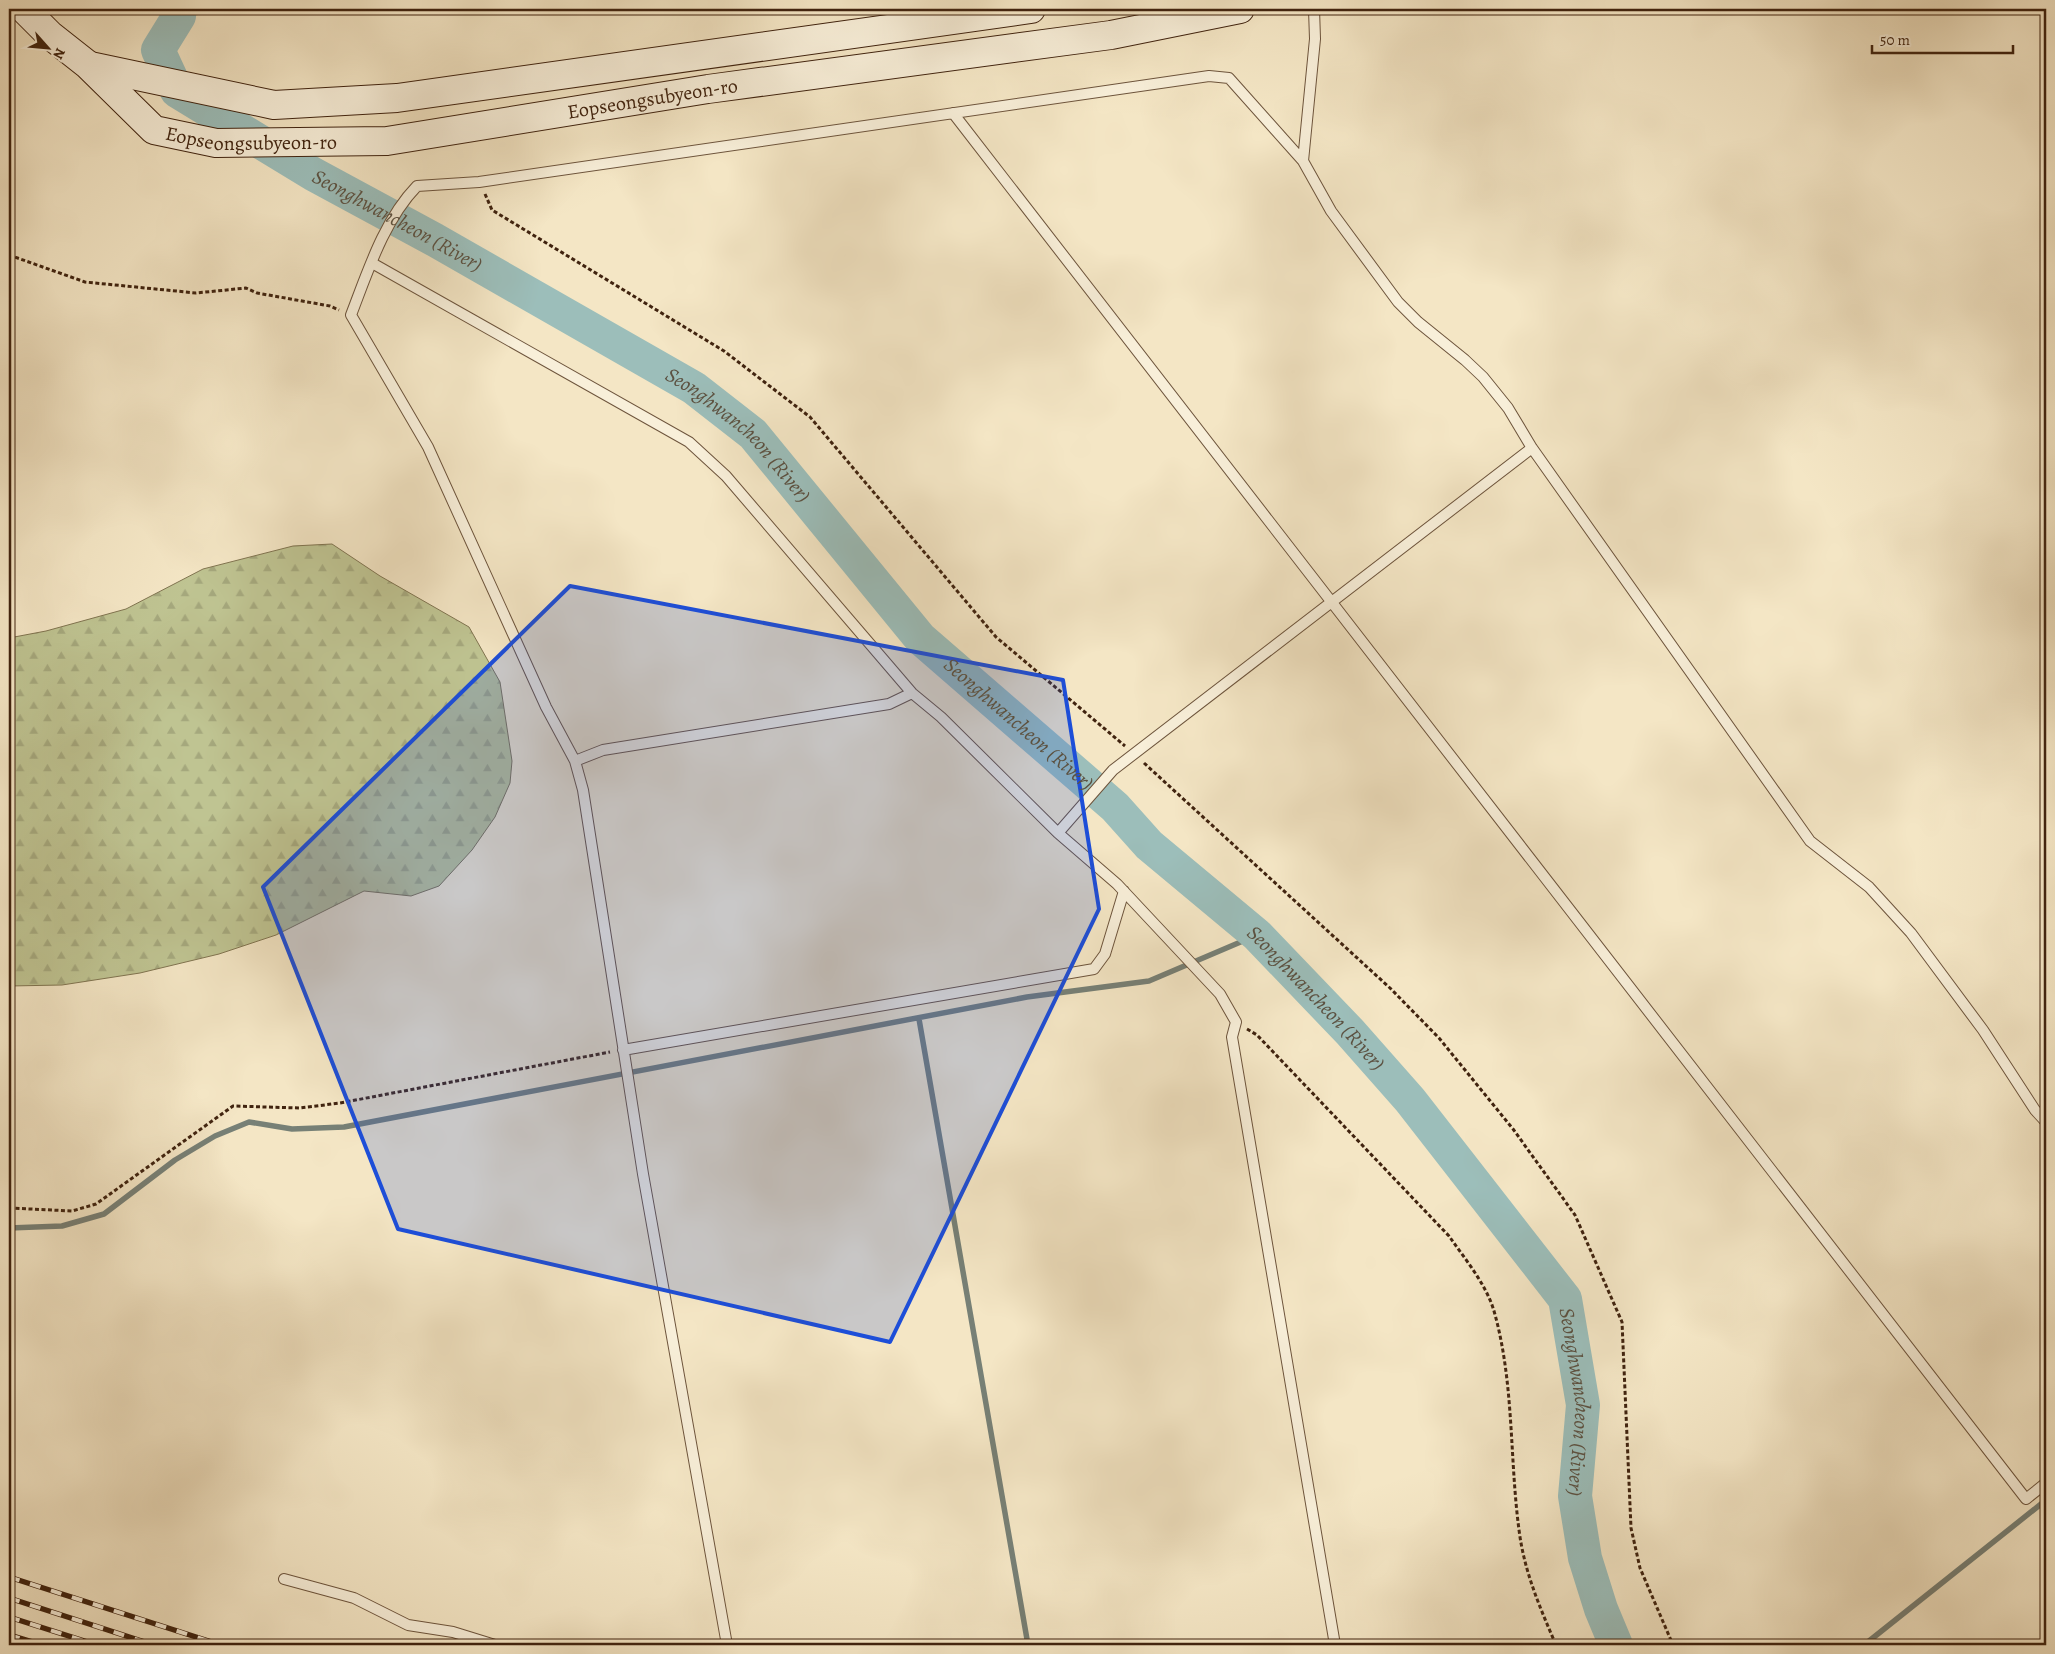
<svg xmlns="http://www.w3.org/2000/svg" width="2055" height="1654" font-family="Alegreya,serif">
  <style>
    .forest { fill: url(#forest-firs); stroke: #807450 }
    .water { fill: url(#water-rules); stroke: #778076 }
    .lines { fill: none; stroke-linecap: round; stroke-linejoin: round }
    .stream { stroke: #778076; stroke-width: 5.5 }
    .river { stroke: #9cbeba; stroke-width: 34 }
    .service-casing { stroke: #6d543c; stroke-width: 12 }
    .secondary-casing { stroke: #40230f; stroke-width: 30 }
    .path { stroke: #40230f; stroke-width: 3; stroke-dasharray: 4 2.5; stroke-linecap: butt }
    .service { stroke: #f8efd9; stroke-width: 10 }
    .secondary { stroke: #f8efd9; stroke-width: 28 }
    .rail-casing { stroke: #40230f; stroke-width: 5.5 }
    .rail { stroke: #f8efd9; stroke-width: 4; stroke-dasharray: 11; stroke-linecap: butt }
    .marked { fill: #1d4ed8; fill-opacity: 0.2; stroke: #1d4ed8; stroke-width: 4; stroke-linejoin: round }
    .labels { text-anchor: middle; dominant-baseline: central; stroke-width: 4; stroke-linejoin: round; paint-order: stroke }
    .street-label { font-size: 20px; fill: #40230f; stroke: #f8efd9 }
    .water-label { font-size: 21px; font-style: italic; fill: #5c5242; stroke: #f8efd9 }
  </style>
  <defs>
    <pattern id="forest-firs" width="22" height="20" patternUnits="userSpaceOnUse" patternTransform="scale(1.25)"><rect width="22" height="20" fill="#bfc492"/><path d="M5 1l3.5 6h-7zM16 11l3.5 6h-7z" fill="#a5a87d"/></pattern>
    <pattern id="water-rules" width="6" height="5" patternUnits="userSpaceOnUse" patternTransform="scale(1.25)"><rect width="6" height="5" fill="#9cbeba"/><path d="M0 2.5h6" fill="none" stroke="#819a96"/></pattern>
  </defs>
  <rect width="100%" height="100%" fill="#f4e6c5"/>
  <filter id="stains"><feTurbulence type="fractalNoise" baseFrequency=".004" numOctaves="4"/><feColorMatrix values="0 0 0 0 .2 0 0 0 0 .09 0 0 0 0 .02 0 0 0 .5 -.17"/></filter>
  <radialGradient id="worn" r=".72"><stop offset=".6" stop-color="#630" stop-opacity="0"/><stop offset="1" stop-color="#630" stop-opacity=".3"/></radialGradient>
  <path class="forest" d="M332,544L380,576L469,627L500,682L512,761L510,783L495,817L472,850L439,886L411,896L364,891L276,935L219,954L140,973L62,985L9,986V638L46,631L126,609L203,569L293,546Z"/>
  <path class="water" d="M175,9H268L179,16Z"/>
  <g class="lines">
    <path class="stream" d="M919,1019L1028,1645
      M9,1228L62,1226L104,1214L175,1160L215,1136L249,1122L292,1129L344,1127L1027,997L1149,981L1257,935
      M1864,1645L2046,1500"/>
    <path class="river" id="s1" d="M179,16L158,50L177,91L313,174L435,240L694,388L753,434L920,638L1115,807L1149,845L1257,935L1350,1032L1410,1100L1565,1299L1583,1405L1575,1496L1585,1558L1601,1609L1616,1645"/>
    <g class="service-casing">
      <path id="service" d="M1314,9L1315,39L1303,161L1331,211L1398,302L1418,322L1465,360L1483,377L1508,408L1532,448L1810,841L1869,887L1911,933L1983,1030L2035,1110L2046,1122
        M953,113L2026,1499L2046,1483
        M372,263L689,442L726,476L912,693L941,717L1058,833L1117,884L1220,994L1236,1022L1232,1037L1335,1645
        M575,761L603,750L889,704L912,693
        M1058,833L1113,770L1532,448
        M623,1050L1094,969L1105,954L1124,891
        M284,1579L354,1598L408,1625L453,1632L495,1645
        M727,1645L643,1174L583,790L575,761L546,707L428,447L351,315C368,271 384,220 417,186L479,182L1209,76L1229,78L1303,161"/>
    </g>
    <g class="secondary-casing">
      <g id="secondary">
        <path id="s2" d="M24,9L50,35L88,65L154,130L216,143L387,141L708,89L1111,35L1240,9"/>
        <path d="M90,66L274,105L397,98L1031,9"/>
      </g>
    </g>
    <path class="path" d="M485,194L492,210L724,351L810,417L996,637L1125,746
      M9,255L85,282L196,293L246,288L257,293L330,306L339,310
      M1144,763L1390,988L1439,1038L1513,1129L1575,1215L1622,1322L1631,1528L1640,1568L1673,1645
      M1247,1029L1257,1035L1449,1236C1465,1259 1486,1284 1494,1311C1515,1385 1509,1462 1520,1537C1526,1576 1541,1610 1556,1645
      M9,1208L72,1211L96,1204L233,1106L300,1108L340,1103L610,1052"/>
    <use href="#service" class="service"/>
    <use href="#secondary" class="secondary"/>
    <g class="rail-casing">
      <path id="rail" d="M9,1577L221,1645
        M9,1598L154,1645
        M9,1617L97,1645
        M9,1635L42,1645"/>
    </g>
    <use href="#rail" class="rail"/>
  </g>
  <path class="marked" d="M570,586L1063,680L1099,909L890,1342L398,1229L263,887Z"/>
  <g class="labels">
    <g class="street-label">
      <text stroke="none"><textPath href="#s2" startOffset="681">Eopseongsubyeon-ro</textPath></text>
      <text stroke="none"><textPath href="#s2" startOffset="276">Eopseongsubyeon-ro</textPath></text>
    </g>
    <g class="water-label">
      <text stroke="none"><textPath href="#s1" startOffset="341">Seonghwancheon (River)</textPath></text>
      <text stroke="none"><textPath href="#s1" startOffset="746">Seonghwancheon (River)</textPath></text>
      <text stroke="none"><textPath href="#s1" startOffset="1151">Seonghwancheon (River)</textPath></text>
      <text stroke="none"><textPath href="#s1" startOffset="1556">Seonghwancheon (River)</textPath></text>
      <text stroke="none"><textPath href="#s1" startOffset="2051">Seonghwancheon (River)</textPath></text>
    </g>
  </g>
  <rect width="2055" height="1654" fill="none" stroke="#f4e6c5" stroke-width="30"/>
  <rect x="10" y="10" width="2035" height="1634" fill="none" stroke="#40230f" stroke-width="2.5"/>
  <rect x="15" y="15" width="2025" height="1624" fill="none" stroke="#40230f"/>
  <g transform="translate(48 48) rotate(117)" stroke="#f8efd9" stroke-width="4" paint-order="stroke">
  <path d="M0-4L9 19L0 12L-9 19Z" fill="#40230f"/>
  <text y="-8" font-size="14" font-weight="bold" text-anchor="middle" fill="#40230f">N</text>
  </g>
  <path d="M1872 45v8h141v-8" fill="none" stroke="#40230f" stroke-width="2.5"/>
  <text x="1880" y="45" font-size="15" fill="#40230f" stroke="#f8efd9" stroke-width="4" paint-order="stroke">50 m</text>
  <rect width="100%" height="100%" filter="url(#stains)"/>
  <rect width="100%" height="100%" fill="url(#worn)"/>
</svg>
